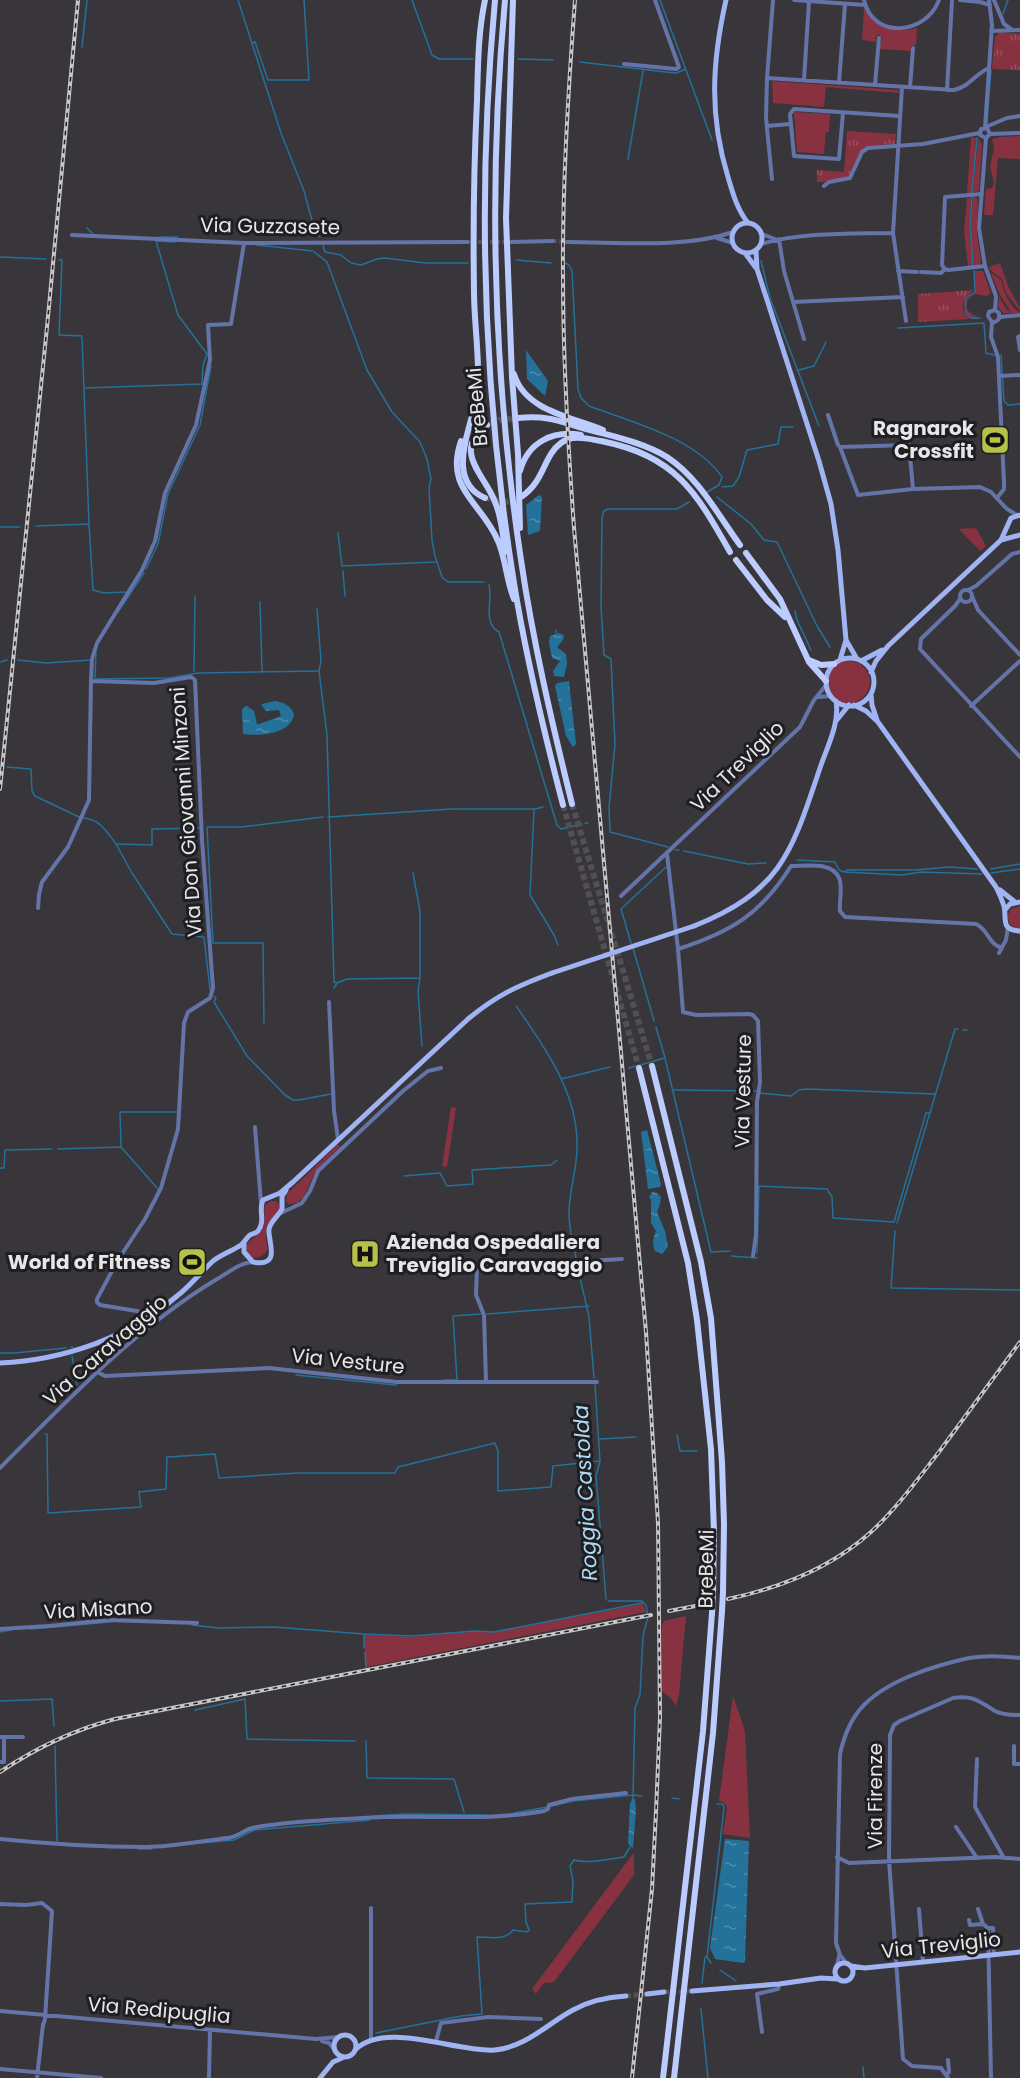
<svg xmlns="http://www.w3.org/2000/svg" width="1020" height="2078" font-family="Poppins,sans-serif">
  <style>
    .grass { fill: #883141 }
    .park { fill: url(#park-tufts) }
    .water { fill: url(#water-ripples) }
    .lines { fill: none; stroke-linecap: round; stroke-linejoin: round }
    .stream { stroke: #24719a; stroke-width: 1.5 }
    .minor-tunnel { stroke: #525054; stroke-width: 4; stroke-dasharray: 4 2; stroke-linecap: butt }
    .major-tunnel { stroke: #525054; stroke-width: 5; stroke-dasharray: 5 2.5; stroke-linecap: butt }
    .highway-tunnel { stroke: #525054; stroke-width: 6; stroke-dasharray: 6 3; stroke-linecap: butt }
    .minor { stroke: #6574a8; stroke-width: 4 }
    .major { stroke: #a0b3f2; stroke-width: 5 }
    .highway { stroke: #bcccff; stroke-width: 6 }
    .rail-casing { stroke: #c6c5c8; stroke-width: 4 }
    .rail { stroke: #1f1e20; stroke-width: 1.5; stroke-dasharray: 4.5; stroke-linecap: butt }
    .major-bridge { stroke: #a0b3f2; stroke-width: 5 }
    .highway-bridge { stroke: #bcccff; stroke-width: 6 }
    .labels { text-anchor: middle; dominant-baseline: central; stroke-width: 6; stroke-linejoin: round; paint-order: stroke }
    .street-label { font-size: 20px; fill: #e7e6e9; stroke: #1f1e20 }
    .poi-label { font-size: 20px; font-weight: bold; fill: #e7e6e9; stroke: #1f1e20; text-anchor: end }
    .water-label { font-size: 21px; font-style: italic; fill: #aedaf7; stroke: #1f1e20 }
  </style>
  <defs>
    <pattern id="park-tufts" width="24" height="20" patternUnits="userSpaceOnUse" patternTransform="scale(1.5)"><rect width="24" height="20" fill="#883141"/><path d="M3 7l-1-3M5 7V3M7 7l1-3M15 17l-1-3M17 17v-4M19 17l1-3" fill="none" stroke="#994f5c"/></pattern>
    <pattern id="water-ripples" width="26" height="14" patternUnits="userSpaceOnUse" patternTransform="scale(1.5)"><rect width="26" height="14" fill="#24719a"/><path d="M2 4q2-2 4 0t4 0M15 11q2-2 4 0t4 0" fill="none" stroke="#4e8cad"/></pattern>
  </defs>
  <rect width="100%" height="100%" fill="#38363a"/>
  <path class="grass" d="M864,8C875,28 895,34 917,28L916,45L910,46L911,51L879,49L882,39L879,34L875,38L877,42L862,40Z
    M772,81L898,90L899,93L826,87L824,107L773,103Z
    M794,112L830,114L829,132H826L824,154L797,152Z
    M1020,136V159L998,158L993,215H984L986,189L992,188L994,183L990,166L994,149L992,139L1000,137Z
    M971,137L976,138L972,193H967Z
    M978,138L982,144L979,191L973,193Z
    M973,197H976L978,201L977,234L981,262L979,265L974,266L970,231Z
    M967,198H971L969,230L973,266H968L964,231Z
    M1000,263L1009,288L1020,308V311L1006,293L1002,279L990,270L989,267Z
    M974,271H983L991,293L987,296L975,294C961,302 966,315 980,317L972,318L967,314C963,303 967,298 976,292Z
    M990,272L1001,280C1004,293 1009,305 1020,313H1003L998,307L999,296L1006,309L1011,312L1000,295Z
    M976,528L986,546L980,551L959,529Z
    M828 682a21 21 0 1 1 42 0a21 21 0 1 1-42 0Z
    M1020,906V929L1010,925L1007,916L1011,909Z
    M451,1107L456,1108L447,1167L442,1166Z
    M338,1144L340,1147C332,1154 323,1162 316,1171C308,1182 307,1206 288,1204L286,1200L287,1194Z
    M271,1201H276L279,1204V1211C273,1217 267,1222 266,1231C264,1243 275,1254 255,1258L247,1253C244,1238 256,1240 262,1230C267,1221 263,1213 265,1205Z
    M643,1604L646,1612L366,1667L364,1635L415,1637L474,1631L494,1632Z
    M686,1616L679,1695L676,1706L670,1697L662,1692V1626L664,1621Z
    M733,1696L745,1731L750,1838L723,1834L727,1807L723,1802L719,1801Z
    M634,1854V1875L554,1982L544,1983L536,1994L532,1989L632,1855Z"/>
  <path class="park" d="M1000,32L1020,34V70L992,69L995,37Z
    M847,131L896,134L895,144C860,146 864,146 850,177L824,182H817V170L844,172Z
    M974,290C964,298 958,307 969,319L918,322V294Z"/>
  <path class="water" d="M526,350L548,381L545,396L527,379Z
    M539,495L542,497L540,531L528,535L526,505Z
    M559,633L564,635L563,640L558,646V648L566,654L567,663L564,677L554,676L553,671L560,661L552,658L549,643L550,636Z
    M569,681L576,744L573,747L566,736L555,686L557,683Z
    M275,701C285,703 290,705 294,714C291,735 259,736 243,734L242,710L244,707L247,706L254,711L257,724H259L281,716L279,710L266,711L262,706V704Z
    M647,1130L661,1184L660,1187L648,1189L641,1132Z
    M652,1192L657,1193L661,1197L660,1204L657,1212L665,1231L668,1247L662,1254L655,1251C652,1243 653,1239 656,1231L651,1223V1200L649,1197Z
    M632,1799H635L636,1809L633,1848L628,1844L630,1804Z
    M725,1839L749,1841L745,1962L743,1963L715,1959L710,1948Z"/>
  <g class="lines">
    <path class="stream" d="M238,0L281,133L304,191L313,224
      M412,0L432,55L439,59H473
      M660,0L712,140
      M1003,14L1008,0
      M252,43L255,42L268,80H309L304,0
      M82,47L87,0
      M518,59L553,60
      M580,62L666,72L676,73L686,69
      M987,123L991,70
      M628,159L643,71
      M972,193L977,138
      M972,197L970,227L973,265
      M87,228L93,234
      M317,233L320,237
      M160,237H178
      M256,245L313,251L327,262L367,370L392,412L420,442L427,459L431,479L429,488L432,540L435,556L442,577L448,582H484
      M323,245L325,252L341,255L351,263L361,265L377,259L385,258L425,263H468
      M0,257L46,259
      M59,260H62L59,335L82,336L89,524
      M516,260L551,263
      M761,261L770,298L819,426
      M565,263L569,265L572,271L578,389L581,398L589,406C632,422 695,438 722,477L719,485L707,492
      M965,308L966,298L975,292L974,271
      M965,310C968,319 972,319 980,318
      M898,328L984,323L986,353L994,355
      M1001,355L1004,401L1008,405L1020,404
      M799,370L814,366L826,342
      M84,388L202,384L203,365L207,354L178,315L156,241L175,242
      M722,487L733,486L739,477L747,450L778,444L781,427H793
      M717,497L751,524L764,540L777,542L817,626L830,647
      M36,526L89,524L93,590L104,593L126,592
      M0,527H20
      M338,533L342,566L436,562
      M146,569L158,544L168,494L200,425L211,366
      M343,571L345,596
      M489,585C493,600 482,623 499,632L557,825L561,829L582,824
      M260,602L262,671
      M317,609L321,661L319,671L327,735L334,982L337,983
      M795,611L797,620L811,650
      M118,612L144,573
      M556,630V633
      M96,653L95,679L169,678L198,673L318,671
      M18,660L46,663L91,660
      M0,662L7,660
      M194,671L195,596
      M7,767L31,769L32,791L35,796L79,817
      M534,810L530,895L554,935L558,945
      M328,817L452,809H535L543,807
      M83,818C100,819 107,832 116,844L152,845V829L202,828
      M585,823H588
      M207,827L213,943H263L264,1023
      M207,827H241L323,817
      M116,844L132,873L172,934L204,937L210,990
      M668,847L610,832L609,808L615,744L611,659L604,655L601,607L602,517L604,511L608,509H677L689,502
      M675,850H679
      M684,851L748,864L766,863
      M797,860L835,862L839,870L844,872L847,870H916L949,867L977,869
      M991,869L1020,864
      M845,872L902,875L921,872L982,874
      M413,873L420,911V977
      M991,873L1020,869
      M631,943L621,909L666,867
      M633,948L654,1021
      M334,988L337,983L347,979L420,978L418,991L422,1046
      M214,996L216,998L214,1002L247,1056L285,1095L293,1100H299L331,1094
      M516,1006C545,1047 579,1095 577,1148C577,1171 568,1194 569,1217C570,1230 573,1245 576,1258
      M656,1027L665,1058L711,1252L730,1251
      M963,1030H967
      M629,1068L665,1058
      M561,1079L610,1067
      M674,1090L756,1091
      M760,1093L791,1096L799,1090L807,1089L935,1094
      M121,1146L120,1112H177
      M58,1149L121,1147L158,1189
      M0,1168H4L5,1150L52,1149
      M404,1176L440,1173L447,1186L473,1184L472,1170L551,1165L557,1160
      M897,1223L955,1029H958
      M895,1231L891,1288L1020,1290
      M757,1253L759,1186L827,1189L832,1197L833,1218L894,1222L926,1113L931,1112
      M731,1256L757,1258
      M577,1264L589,1317L594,1378
      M487,1314L589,1306
      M71,1347H73
      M0,1353H14L66,1348
      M72,1356L77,1385
      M296,1375L396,1385
      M444,1380H457L453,1316L481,1314
      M595,1385L600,1461L596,1476L606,1599
      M45,1434H47L48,1513L141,1507L139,1492L166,1489L167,1457L215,1454L219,1478L297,1473H395L398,1467L495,1443L498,1451V1491L551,1487L553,1466L600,1461
      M677,1435L680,1451H697
      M600,1439L636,1437
      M608,1601H642L646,1605L648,1617L643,1636L640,1695L635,1708L633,1799
      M192,1625L218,1628L274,1627L364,1634L411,1636
      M31,1629L110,1622
      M0,1632L11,1630
      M364,1635V1648
      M412,1636L474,1631L494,1632L642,1603
      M365,1652L366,1668
      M0,1701L52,1699L54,1726
      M195,1710L245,1699L247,1739L355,1741
      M366,1741L367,1778L454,1779L464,1812
      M55,1746L57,1841
      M672,1798L679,1799
      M552,1806L573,1801L633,1795L642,1796
      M514,1813L547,1807
      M373,1816L405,1814L488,1815
      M201,1843L234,1840L254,1830L370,1820
      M138,1849H152
      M711,1963L707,1957L724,1808L723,1804H717
      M720,1970L736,1981
      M702,1983L705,1957H707
      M701,2009L708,2078
      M376,2033L461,2016L482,2014L477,1937C489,1937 506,1941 513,1930L527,1932L529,1930L526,1922L525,1904L572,1902L573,1881L570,1866L574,1860C587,1864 610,1859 624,1857L630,1847
      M863,2067L864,2078"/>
    <path class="minor-tunnel" d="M553,241L567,242
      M472,242H507"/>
    <path class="major-tunnel" d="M664,1992L692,1991
      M626,1996L647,1994"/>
    <path class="highway-tunnel" d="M490,424L499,420L518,418
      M485,498L507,502L517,499
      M572,804L652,1066
      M563,805L639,1068"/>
    <path class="minor" d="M773,0L767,78L954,90C969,87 975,74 989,68
      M794,0L865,5
      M864,0C873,40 926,35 939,0
      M960,0L980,2L990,5
      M994,0L1004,24L1011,29
      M991,31L1020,30
      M624,64L676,69L679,67L655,0
      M767,78L766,118L772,179
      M804,80L809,1
      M839,83L845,4
      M875,85L879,38
      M902,87L893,233L906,321
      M910,87L913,48
      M947,90L952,0
      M843,113L839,159L794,156L790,114L794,109L899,116
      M767,126L790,124
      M985,128L992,25L989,0
      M987,128L990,134L986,138L979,228L985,266L996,296L995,310
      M990,134L1020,133
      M986,138L980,135L981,129L987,128L988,126L1007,118L1020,116
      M824,186L829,182L850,178L862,152L868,148L923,144L979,133
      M982,194L945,197L942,265L945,269L948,270L985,266
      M762,234L775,239
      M72,235L244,243L468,242
      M717,238L733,243
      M779,239L784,271L804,339
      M511,242L553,241
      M567,242C619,242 684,249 733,232
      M761,244C803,232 850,234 893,233
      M898,271L917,272
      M921,272L941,273L945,269
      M793,302L903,297
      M1000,317L1020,315
      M992,322L991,337L998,357L1004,483V489L997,498
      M992,322H995L999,319V313L995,310
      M992,322L988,316L989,312L995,310
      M1020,336L1018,337L1020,350
      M999,376L1020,375
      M828,415L838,445
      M913,489L909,445L840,447L858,495L913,489L980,487L991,492L1007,509L1017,515
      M960 596a6 6 0 1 1 12 0a6 6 0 1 1-12 0Z
      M968,590L976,586L1012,554L1020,552
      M972,596L978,610L1020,655
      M960,599L955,606L921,639L920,649L1020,757
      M819,697L831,696
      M971,706L1020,661
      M667,854L678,949L683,1012L696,1015L749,1014L753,1015L758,1021L760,1082L757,1102L756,1235L753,1256
      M621,896L800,727L814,700L826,685
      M38,908L39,894L42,882L68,847L89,800L91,681
      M678,949C731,932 761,914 791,866C805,866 832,861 839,878C843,886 839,902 840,911L845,917L976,924C988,929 988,944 1002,948
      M999,953L1006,940L1008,927
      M329,1002L334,1111L338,1139
      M255,1127L261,1203
      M281,1213L302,1203L310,1191L318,1171L403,1091L428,1071L441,1068
      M147,1318L143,1312L100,1305L97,1302V1299L118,1260L145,1219L161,1188L178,1129L184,1023L188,1012L210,998L213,988L202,840L195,680L191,677L154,683L91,681L92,659L97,643L142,570L155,541L165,493L196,425L210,360L208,325L231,324L244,243
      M97,1372L105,1376L269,1368L397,1382H597
      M486,1382L484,1315L476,1295L477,1268L622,1259
      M0,1468C68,1400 134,1329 217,1279C228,1273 240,1262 254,1262
      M0,1629L49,1626L109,1620L197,1623
      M0,1737H23
      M1014,1746V1764H1020
      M977,1759L975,1807L1004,1858
      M0,1762H4V1737
      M956,1827L977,1858
      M0,1839C48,1844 98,1847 146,1847C173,1847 201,1841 228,1838C238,1837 246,1828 257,1827C291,1821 327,1820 362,1818C422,1814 484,1822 544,1811L548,1809L549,1805L572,1799L626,1793
      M837,1857L849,1863L995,1857L1020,1859
      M0,1904L26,1905L42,1903L52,1911L45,2019L43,2026
      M371,1908V2041
      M919,1909L923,1961
      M978,1909L983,1924
      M969,1920L970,1925L983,1924L988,1928
      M847,1964L840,1955L836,1943L840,1754C844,1736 851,1718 864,1705C888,1680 936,1665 969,1658C986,1655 1003,1656 1020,1658
      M837,1965L839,1956
      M0,2011L316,2039L338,2037
      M762,2032L757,1994L778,1989L779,1984
      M322,2041L329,2043L334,2049
      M436,2041L441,2023L488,2017L541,2019
      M0,2069L101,2078
      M947,2074L949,2072L948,2060
      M37,2078L43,2024
      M209,2078L210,2030
      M948,2078L941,2068L912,2066L903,2059L889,1860L890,1735L894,1725L900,1721L953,1698C973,1695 979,1701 995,1711C1002,1715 1012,1715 1020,1715
      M991,2078L988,1928H993L994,1954"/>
    <path class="major" d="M726,0C712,62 709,116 728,177C733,194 737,209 748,223
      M732 238a15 15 0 1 1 30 0a15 15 0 1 1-30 0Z
      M756,251L757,269L819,461L831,504L838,550L846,640L857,659
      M745,253L756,268
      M1001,540L1020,535
      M826 682a24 24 0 1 1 48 0a24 24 0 1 1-48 0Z
      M840,660L846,640
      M861,661L882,650
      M871,672L876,661L888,646L1001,540L1011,518L1020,515
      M871,694L872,705L877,720
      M854,705L866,711L878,722L996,887C999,893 1002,900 1004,906C1007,919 1000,930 1020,931
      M836,721L849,705
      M1000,890L1015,902
      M1005,910L1010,904L1020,902
      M694,926C782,891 792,851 820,768C827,747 840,723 836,701
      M244,1242V1252L253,1262C283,1268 267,1239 269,1229C271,1220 278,1217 282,1209V1196L286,1190
      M0,1363C64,1360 128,1338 177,1296C190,1286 201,1272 213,1261C222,1254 232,1251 241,1245C245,1242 246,1238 250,1235C254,1233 255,1234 258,1231C266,1221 258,1210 263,1200L280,1193L293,1182L468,1019C497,995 517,986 552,973
      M835 1972a9 9 0 1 1 18 0a9 9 0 1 1-18 0Z
      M851,1966L865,1968L1020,1952
      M692,1991L779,1984L821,1978L837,1979
      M647,1994L664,1992
      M334 2046a11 11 0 1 1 22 0a11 11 0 1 1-22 0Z
      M355,2050C385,2020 458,2053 495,2050C526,2047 547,2024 573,2010C589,2001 608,1997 626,1996
      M320,2078L333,2062L342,2058"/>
    <path class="highway" d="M485,0C478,33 478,66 477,100C474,163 473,227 474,291C474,321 479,352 478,382C478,397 473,412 469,427C462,452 455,485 485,498
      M495,0C477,194 483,391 514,583C526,658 544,732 563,805
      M505,0C488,187 493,374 521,560C533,642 552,723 572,804
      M513,0L506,218L512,377L518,454L520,528
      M514,374C525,411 572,417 603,430
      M518,418C551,415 560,422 590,430C616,437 644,443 667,457C699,478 718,515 740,545
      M487,425C451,451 485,475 495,502C502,518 503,536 505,552
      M461,441C444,490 482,502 498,541C506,559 506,580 514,599
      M520,471C528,442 553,430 581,435
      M521,497C545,481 543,456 561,443C573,434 588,439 601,441C675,456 695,490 730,552
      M746,553L780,599L809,662L826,681
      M736,560L767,600L785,617
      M809,660L821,665L834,664
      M652,1066L701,1262L711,1318L722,1462L724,1524L723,1592
      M639,1068L688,1263L697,1320L711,1449L714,1532L713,1594
      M663,2078L703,1731L712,1613
      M674,2078L713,1733L722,1611"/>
    <g class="rail-casing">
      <path id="rail" d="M575,0C568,92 562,185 563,278C563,361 568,445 574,528L646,1332L658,1523L660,1717L656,1812L652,1889L632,2078
        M0,789L47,327L78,0
        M728,1599C780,1588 831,1568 871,1532C897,1508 917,1480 939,1452C966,1415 993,1379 1020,1342
        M669,1611L706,1604
        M0,1772C36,1748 73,1730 115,1719L651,1615"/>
    </g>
    <use href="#rail" class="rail"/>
    <path class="major-bridge" d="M552,973L694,926"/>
    <path class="highway-bridge" d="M722,1611L723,1592
      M712,1613L713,1594"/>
  </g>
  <defs>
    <g id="stadium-square" transform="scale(1.5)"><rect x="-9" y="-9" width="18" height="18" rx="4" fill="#b7c148" stroke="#1f1e20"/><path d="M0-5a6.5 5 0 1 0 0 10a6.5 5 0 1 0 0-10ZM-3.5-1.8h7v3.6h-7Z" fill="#111"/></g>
    <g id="hospital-square" transform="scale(1.5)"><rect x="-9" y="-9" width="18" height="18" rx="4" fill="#b7c148" stroke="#1f1e20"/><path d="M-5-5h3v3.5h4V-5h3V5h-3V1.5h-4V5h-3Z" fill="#111"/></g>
  </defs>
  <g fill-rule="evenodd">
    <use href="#stadium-square" x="995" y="440"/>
    <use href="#hospital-square" x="365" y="1254"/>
    <use href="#stadium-square" x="192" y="1262"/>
  </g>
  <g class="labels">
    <g class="street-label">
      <text transform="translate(270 226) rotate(1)">Via Guzzasete</text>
      <text transform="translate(477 407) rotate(-95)">BreBeMi</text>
      <text transform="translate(737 766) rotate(-44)">Via Treviglio</text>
      <text transform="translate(186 812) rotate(-94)">Via Don Giovanni Minzoni</text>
      <text transform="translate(743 1091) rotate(-89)">Via Vesture</text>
      <text transform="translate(105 1350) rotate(-41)">Via Caravaggio</text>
      <text transform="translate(348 1361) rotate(6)">Via Vesture</text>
      <text transform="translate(706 1569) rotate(-89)">BreBeMi</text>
      <text transform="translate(98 1609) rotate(-3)">Via Misano</text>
      <text transform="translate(875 1796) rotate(-90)">Via Firenze</text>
      <text transform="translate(941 1945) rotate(-6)">Via Treviglio</text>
      <text transform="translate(159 2010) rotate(5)">Via Redipuglia</text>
    </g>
    <g class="poi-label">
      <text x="974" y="428">Ragnarok<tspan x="974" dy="23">Crossfit</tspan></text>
      <text x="386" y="1242" text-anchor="start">Azienda Ospedaliera<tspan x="386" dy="23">Treviglio Caravaggio</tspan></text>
      <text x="171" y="1262">World of Fitness</text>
    </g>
    <g class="water-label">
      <text transform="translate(585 1493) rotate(-93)">Roggia Castolda</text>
    </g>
  </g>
</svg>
